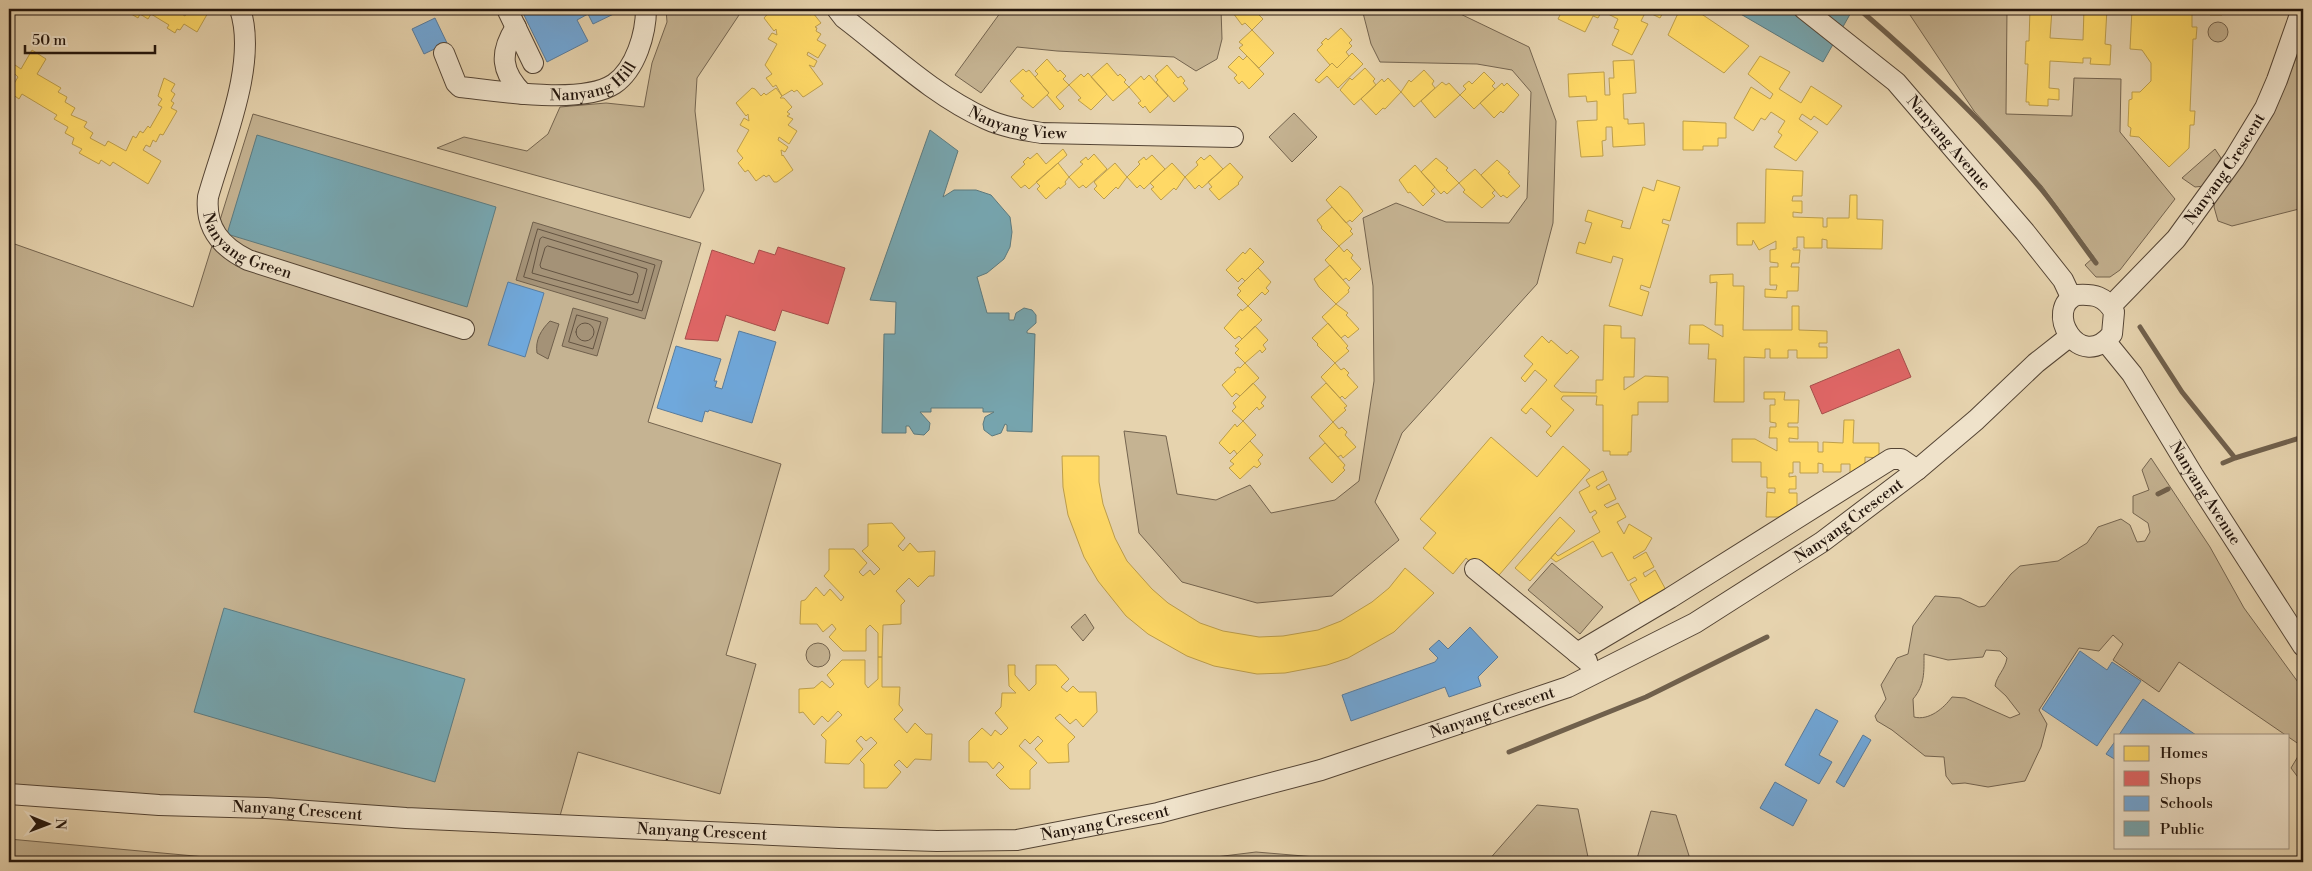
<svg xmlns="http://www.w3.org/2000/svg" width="2312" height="871" font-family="'Libre Bodoni',serif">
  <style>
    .green { fill: #c5b392; stroke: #74644f; fill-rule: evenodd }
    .water { fill: #a49277; stroke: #70604c }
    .homes { fill: #ffd966; stroke: #bd9e4b }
    .shops { fill: #e06666; stroke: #a74e4b }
    .schools { fill: #6fa8dc; stroke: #587c9e }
    .public { fill: #76a5af; stroke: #5d7a7e }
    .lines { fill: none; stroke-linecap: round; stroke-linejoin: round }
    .shore { stroke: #645442; stroke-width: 1 }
    .stream { stroke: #70604c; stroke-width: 5 }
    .street-casing { stroke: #544434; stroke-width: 22 }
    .street { stroke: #efe2ca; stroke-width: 20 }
    .labels { text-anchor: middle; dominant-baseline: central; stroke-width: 5; stroke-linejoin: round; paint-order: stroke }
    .street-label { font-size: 16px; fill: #23150c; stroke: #efe2ca }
  </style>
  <rect width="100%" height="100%" fill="#e6d3ae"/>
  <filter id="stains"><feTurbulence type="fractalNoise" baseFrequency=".004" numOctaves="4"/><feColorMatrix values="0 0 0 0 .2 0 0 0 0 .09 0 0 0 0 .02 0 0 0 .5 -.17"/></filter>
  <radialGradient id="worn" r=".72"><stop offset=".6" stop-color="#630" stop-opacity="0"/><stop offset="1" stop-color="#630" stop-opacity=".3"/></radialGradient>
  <path class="green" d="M666,9H743L697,78L695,111L704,190L690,218L437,148L464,137L527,151L548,134L560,107L606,103L644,107L652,63L667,22Z
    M1003,9H1221L1222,39L1217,59L1196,71L1174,57L1057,51L1017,47L981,93L955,75Z
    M1362,9H1450L1529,47L1556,121L1553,223L1537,284L1402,433L1375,502L1399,540L1332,596L1257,603L1182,582L1139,533L1124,431L1166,436L1177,494L1216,500L1250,485L1271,513L1335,500L1359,481L1374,381L1373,286L1363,218L1396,203L1446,222L1509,223L1527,198L1531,92L1512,70L1477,64L1380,62L1371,44Z
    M1906,9H2007L2006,114L2072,116L2074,78L2121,79L2120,132L2175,199L2120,270L2110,277H2096L2085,265L2094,257L2042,186L1974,111Z
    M2208 32a10 10 0 1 1 20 0a10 10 0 1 1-20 0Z
    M2303,36V208L2232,226L2218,221L2214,207L2215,199C2252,147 2285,99 2303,36Z
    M1294,113L1317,137L1292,162L1269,137Z
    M253,114L701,243L648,422L781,464L726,655L756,664L720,794L578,752L558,823L9,789V242L193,307Z
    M2215,149L2221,158L2205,186L2195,187L2182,178Z
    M2151,458L2210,547L2244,608L2303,689V747L2179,662L2159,692L2113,660L2123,644L2113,635L2099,651L2079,648L2039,710L2047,724L2041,747L2025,781L1988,787L1965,783L1952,784L1946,776L1944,757L1925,756L1892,730L1877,721L1875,716L1886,699L1881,685L1897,658L1908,654L1913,626L1935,596L1960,598L1979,607L1985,606L2011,574L2020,566L2058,561L2087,543L2098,527L2121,519L2130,525L2137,542L2145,541L2150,532L2148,523L2133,513V496L2149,490L2142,470ZM1986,650L2000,651L2007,658C2005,670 1997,675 1995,686L2006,696L2020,714L2010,718L1965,698L1952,697C1944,708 1929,721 1914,717L1913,699C1925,685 1924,672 1924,654L1948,660L1983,657Z
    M1552,563L1603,607L1580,634L1528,590Z
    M1085,614L1094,628L1083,641L1071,627Z
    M806 655a12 12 0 1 1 24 0a12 12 0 1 1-24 0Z
    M2303,748V784L2291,768Z
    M1537,805L1578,809L1589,862H1487Z
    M1651,811L1676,815L1691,862H1636Z
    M9,839L260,862H9Z
    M1256,852L1375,862H1175Z"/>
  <path class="water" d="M533,222L662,261L645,319L516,280Z
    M573,308L608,318L597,356L562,346Z
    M550,321L559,324L548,359L537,353C535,340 541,330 550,321Z"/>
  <path class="homes" d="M127,9H179L177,11L185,16L189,9L209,11L197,32L184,24L180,30L177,29L175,33L167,28L169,25L151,14L148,19L140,14L138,18L126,11Z
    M772,9L794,11L806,9L810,15L813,13L821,23L815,27L817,28L816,31L821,34L817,40L826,45L818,58L808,52L807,55L817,61L814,67L809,65L823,84L805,96L803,97L797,90L794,92L792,90L782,96L776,85L773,87L766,78L772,74L765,65L777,44L768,39L772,33L777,35L776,29L774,31L764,18Z
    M1230,9H1259L1256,12L1263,19L1252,30L1245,23L1242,25Z
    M1563,9H1665L1660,18L1646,11L1641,21L1648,24L1632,55L1612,45L1619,30L1614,28L1618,19L1602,11L1598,18L1593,16L1585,32L1558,19Z
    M1680,9H1694L1749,46L1724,73L1668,35Z
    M2030,9H2052L2050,38L2083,40L2084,9H2107L2105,44L2111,45L2110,65L2090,64L2091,58H2083V63L2050,61L2049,88L2059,89V100L2048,99V106L2029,105V102H2026L2028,64H2025L2026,41H2029Z
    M2132,9H2192V27H2197L2196,39H2193L2190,111H2195L2194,125H2190L2189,148L2169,167L2139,137L2130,136L2131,128L2128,126L2129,100L2132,99V92H2140L2151,81V63L2142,50L2130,49Z
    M2202,9H2246L2243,12L2222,11V15H2210V9Z
    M1341,28L1352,40L1349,43L1352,46L1346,52L1349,56L1337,68L1332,63L1330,65L1317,50L1323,44L1321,43L1326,38L1328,40Z
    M1252,30L1274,53L1259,68L1239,48L1243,45L1239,42Z
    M32,50L46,59L37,74L61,88L58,92L67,97L65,102L75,108L71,115L87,122L84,127L93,133L90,138L105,146L108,141L126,151L133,136L136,138L140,131L143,133L148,126L150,128L162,107L158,105L162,99L158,96L164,78L175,84L171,91L175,94L171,101L174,103L171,108L177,111L163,135L160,134L156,142L153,140L150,147L146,145L143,150L161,161L148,184L113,162L110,166L101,160L99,164L79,153L82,149L72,144L74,138L65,133L68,127L54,119L57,115L22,94L19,99L9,92L18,77L12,71L15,65L21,69Z
    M1352,53L1363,64L1338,88L1327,76L1319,83L1315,80L1332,63L1337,68Z
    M1239,56L1243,60L1247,56L1264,74L1249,89L1242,81L1239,84L1234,78L1237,75L1228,67Z
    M1760,56L1790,72L1779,89L1801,103L1811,86L1842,106L1827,125L1814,116L1811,120L1802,114L1799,119L1818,132L1796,161L1774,147L1782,135L1778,132L1785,121L1771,112L1765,120L1761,118L1753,131L1734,118L1751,87L1770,99L1773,94L1748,74Z
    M1047,59L1058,72L1060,70L1066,76L1063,79L1069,85L1056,97L1064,106L1060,110L1047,95L1049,93L1035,77L1038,74L1035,71Z
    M1634,60L1636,93L1623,94L1624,119H1628V124L1644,123L1645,145L1613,147L1612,127H1606V140L1602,141L1603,156L1581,157L1577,121L1597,120V101L1587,102L1586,96L1569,97L1568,74L1604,72L1605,95H1610L1609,78H1614L1613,61Z
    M1107,63L1118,76L1120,74L1126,80L1124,82L1129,87L1113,101L1091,77Z
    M1167,65L1178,78L1181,76L1185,81L1183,83L1188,89L1174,102L1156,82L1158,80L1155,76Z
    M1365,68L1375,79L1373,81L1376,85L1354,105L1340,90L1350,78L1352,80Z
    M1023,69L1026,72L1029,70L1049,93L1033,108L1021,98L1024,96L1010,81Z
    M1424,70L1434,81L1432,84L1435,88L1414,107L1401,92L1409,80L1411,82Z
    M1484,72L1495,83L1492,86L1495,89L1474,109L1460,95L1466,89L1463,86L1469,81L1472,84Z
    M1088,73L1107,94L1091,110L1078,100L1081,98L1069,85L1081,74L1084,77Z
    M1149,75L1168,96L1150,113L1145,106L1143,108L1138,103L1141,101L1129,87L1141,76L1144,80Z
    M1388,78L1401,92L1385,109L1383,108L1376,115L1361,99L1382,79L1384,82Z
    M1442,82L1446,85L1449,83L1460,95L1435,118L1421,101Z
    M1502,83L1504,86L1507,83L1519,95L1503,113L1501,111L1494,118L1480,103Z
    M752,88L755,89L761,96L764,93L766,95L776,88L782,96L780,98H784L792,107L787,112L790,114L787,116L793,119L788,125L797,131L789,144L779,137L778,140L788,147L785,152L781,150L782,156L783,155L793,170L777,182H774L769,175L766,177L764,175L756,181L748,170L745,172L738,163L743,158L737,151L749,130L740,125L744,118L749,121L748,114L746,116L736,103Z
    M1683,121L1726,123V138H1718V146H1703V150H1683Z
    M1063,149L1067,155L1029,189L1025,185L1021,188L1011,177L1025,164L1023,162L1028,157L1030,159L1037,153L1046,164Z
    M1094,154L1107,169L1086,188L1083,185L1079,188L1069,177L1083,164L1080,162L1086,157L1088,160Z
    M1152,155L1165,169L1144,189L1140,185L1137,188L1127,177L1140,164L1138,162L1144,157L1146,160Z
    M1210,155L1223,169L1202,188L1199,185L1195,189L1185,177L1198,165L1196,162L1201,157L1204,160Z
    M1436,158L1448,168L1446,170L1459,183L1447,194L1444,191L1441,194L1421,172Z
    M1497,160L1510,172L1508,173L1520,186L1507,198L1503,195L1501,197L1481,175Z
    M1058,163L1069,177L1065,182L1066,184L1060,189L1059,187L1046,199L1037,189L1040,186L1036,182Z
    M1115,163L1127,177L1118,189L1116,187L1104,199L1094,189L1097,186L1094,182Z
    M1172,163L1185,177L1176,190L1174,188L1161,200L1151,189L1154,187L1150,183Z
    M1230,163L1243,177L1238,183L1239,184L1219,200L1209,189L1212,187L1208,182Z
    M1415,165L1435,187L1431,191L1435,194L1423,206L1410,192L1408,193L1399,180Z
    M1475,169L1495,190L1492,193L1495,196L1482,208L1463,192L1465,190L1459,183Z
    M1766,169L1803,171L1802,196H1793L1792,201H1802V213L1793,212V217L1823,218V227H1827V218H1849L1850,195H1857V219L1883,220L1882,249L1827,248V240L1822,239V248H1804V237H1797V248H1793V250H1800L1799,263H1792L1791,267H1799L1798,291H1787V298L1765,297V289L1776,290L1777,285H1770V267H1778V263L1770,262V250L1776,249V241L1759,250L1753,240L1752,245H1737V223H1765Z
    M1657,180L1680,187L1670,221L1663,219L1662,223L1669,225L1650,288L1641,285L1640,289L1649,292L1642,316L1609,306L1623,259L1613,256L1611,263L1576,253L1579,242L1585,244L1592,223L1585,221L1588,210L1623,221L1621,227L1630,229L1643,187L1654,191Z
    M1340,186L1348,192L1363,211L1352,222L1350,220L1346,223L1326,200Z
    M1332,207L1352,229L1350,231L1353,234L1339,246L1321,228L1322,227L1317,220Z
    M1339,246L1344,252L1347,249L1353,255L1351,258L1361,269L1349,281L1346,278L1343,280L1325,260Z
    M1250,248L1264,262L1245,281L1242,278L1238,282L1226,270L1243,252L1245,254Z
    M1330,265L1350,288L1348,290L1349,292L1336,304L1319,287L1314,279Z
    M1258,268L1271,282L1266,288L1269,291L1265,295L1262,292L1248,306L1237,295L1241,291L1238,288Z
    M1733,274V286H1744L1743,330H1792V306H1799V330L1827,331V343H1819V347H1827V358H1797V350H1788V358H1770V349H1765V358L1744,357V402H1714L1716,359H1708L1709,344H1689L1690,325H1703L1723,337V325H1715L1717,282L1710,283V275Z
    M1336,304L1348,313L1346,315L1359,329L1348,338L1345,335L1341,338L1322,317Z
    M1248,306L1262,320L1242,339L1239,336L1235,339L1224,328L1241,309L1242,311Z
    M1328,323L1348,346L1346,348L1349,351L1335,363L1317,345L1318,344L1312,338Z
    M1604,325L1621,326V338H1635L1634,377H1624V390L1645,376L1668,377V402H1638V415H1632L1631,452H1628V455H1610V451H1603V405H1596L1597,396H1563L1561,399L1574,410L1551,437L1546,432L1551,426L1531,408L1526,414L1521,410L1547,380L1535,370L1525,382L1521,378L1533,364L1524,356L1542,336L1549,343L1551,340L1567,354L1571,350L1579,357L1554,386L1561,392L1596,393V380H1603Z
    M1255,326L1268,340L1263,345L1266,349L1262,353L1260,350L1245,363L1235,353L1239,349L1235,346Z
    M1245,363L1259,378L1240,396L1236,393L1232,397L1222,385L1236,372L1234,370L1238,367L1240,368Z
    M1335,363L1341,370L1344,368L1349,373L1347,375L1358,387L1345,399L1342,396L1340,398L1321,377Z
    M1253,383L1266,397L1261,403L1264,406L1259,410L1257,407L1243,421L1232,411L1236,407L1233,403Z
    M1326,383L1347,406L1344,408L1346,410L1333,422L1311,397Z
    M1764,392H1785L1784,400H1799L1798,423H1788V427H1798V439L1789,438V442H1818V452H1823V442L1843,443L1844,420H1854L1853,443H1879V458L1865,457V469L1862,473H1850V464H1841V472H1823V464L1818,463V473H1800V462H1793V473H1789V477L1796,476V489H1789V493H1797V517H1766L1767,492L1775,493V488H1767V477H1761V462H1732V439H1755L1777,451V438H1769L1770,427H1776V423L1770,422V405H1775V399H1764Z
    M1243,421L1256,435L1237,454L1234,450L1230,454L1219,443L1235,424L1237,427Z
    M1333,422L1339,429L1342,427L1347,432L1345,435L1356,447L1343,458L1341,455L1338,457L1319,436Z
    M1491,437L1537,477L1563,446L1590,470L1493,582L1466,558L1453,574L1423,548L1436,533L1420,519Z
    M1250,441L1263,455L1258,460L1261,464L1257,468L1254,466L1240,479L1229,468L1234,464L1230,461Z
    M1325,443L1345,465L1343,468L1345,470L1332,483L1309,458Z
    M1062,456H1099V482L1103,504L1115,538L1127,561L1152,589L1168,603L1200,623L1223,631L1259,637L1283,636L1318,630L1341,621L1372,602L1389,588L1405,568L1434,593L1394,632L1348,658L1327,665L1285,673L1257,674L1214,666L1187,656L1148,634L1126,616L1098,581L1084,557L1068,515L1063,487Z
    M1603,471L1607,480L1596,487L1598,490L1609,484L1616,499L1604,505L1607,508L1618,503L1626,517L1617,522L1624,534L1629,524L1652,538L1645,550L1633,557L1634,559L1646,552L1654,567L1643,573L1645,577L1655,570L1666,590L1641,604L1630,584L1637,580L1635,577L1628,581L1612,552L1602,557L1593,541L1556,562L1551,558L1555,553L1558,556L1600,532L1592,517L1597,513L1595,510L1590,513L1579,492L1590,486L1586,480Z
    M1560,517L1575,531L1530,581L1515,568Z
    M892,523L905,538L898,546L903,551L910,543L918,552L935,551L934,576H929L918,587L909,578L896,591L905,601L901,605V624L883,625L882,657H878V633L870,625L866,629V651H843L829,637L836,629L832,624L823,632L817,624H800L801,601L805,600L816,587L824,596L830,589L841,601L844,597L824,576L829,570V549H854L867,563L859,572L863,576L870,570L874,575L880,569L862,551L868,546V524Z
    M878,657H882V687H900L899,705L903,710L894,719L907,733L915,723L926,734H932L931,760L915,759L907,768L899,760L894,765L901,772L887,788H864V764L860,760L877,743L871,737L866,741L861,736L856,741L863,749L849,764L825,763L826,740L821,735L842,715L838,711L828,722L822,716L814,725L803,712L799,713V689L814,688L822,681L830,688L834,684L827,675L842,660H865V684L868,688L878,679Z
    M1008,665H1015V675L1029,691L1036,684V665H1056L1069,679L1061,687L1067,692L1073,686L1079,692H1096L1097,712L1083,727L1076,719L1070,724L1060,714L1055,718L1075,737L1068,744L1069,762L1048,763L1035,749L1043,741L1038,736L1030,744L1025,739L1019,746L1037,763L1030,770V789H1010L996,775L1004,767L999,762L993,769L987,762H969V741L982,728L991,736L995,730L1001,735L1008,728L995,713L1001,707L1002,693H1016L1009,686Z"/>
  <path class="shops" d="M778,247L845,268L828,324L782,310L775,331L726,315L718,341L685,339L712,250L754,264L759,250L775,255Z
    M1899,349L1911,377L1822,414L1810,386Z"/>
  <path class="schools" d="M521,9H624L593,24L588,14L577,20L588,41L547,62Z
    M435,18L447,43L424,54L412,29Z
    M508,282L544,293L525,357L488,345Z
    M739,331L776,342L752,423L709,410L708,412L705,411L702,422L657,408L676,346L721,359L714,381H717L715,387L722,389Z
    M1470,627L1498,657L1478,677L1481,686L1449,697L1445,687L1351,721L1342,695L1435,662L1438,658L1429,649L1439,640L1448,649Z
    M2080,651L2107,670L2112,662L2141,681L2097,746L2042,709Z
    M2143,699L2196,735H2119Z
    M1816,709L1838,721L1819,755L1832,762L1819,784L1785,765Z
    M1863,735L1871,740L1844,787L1836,782Z
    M2116,740V760L2106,754Z
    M1775,782L1807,800L1793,826L1760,808Z"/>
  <path class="public" d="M1732,9H1853L1823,62Z
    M930,130L958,151L943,197L954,190H976L991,195L1010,217L1012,232L1010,247L1004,259L987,273L977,277L987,313H1009V320H1014L1016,313L1024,308L1032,310L1036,315V323L1027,331V333L1035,334L1032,432L1007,431V425L1005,424L1001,433L992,436L984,430L983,424L985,417L994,412H983V408H931V412H920L930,423L929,430L924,435L914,434L909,426H906V433H882L884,334H895L896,302L870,300Z
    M257,135L496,207L467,307L227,234Z
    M224,608L465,679L435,782L194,712Z"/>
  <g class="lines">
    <path class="shore" d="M538,229L655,265L642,311L524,277Z
      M543,237L647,269L638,303L532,273L540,239Z
      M548,246L637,273L638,276L633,294L630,295L541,268L540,265L545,248Z
      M577,315L601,322L593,349L569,342Z
      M576 332a9 9 0 1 1 18 0a9 9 0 1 1-18 0Z"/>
    <path class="stream" d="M1859,9C1924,65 1986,123 2041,189C2060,212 2077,238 2096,263
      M2140,327L2182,392L2235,458L2303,437
      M2223,463L2235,458
      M2158,494L2168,489
      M1509,752L1646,697L1767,637"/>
    <g class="street-casing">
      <g id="street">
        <path id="s1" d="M240,9C258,63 223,143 208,197C205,228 221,247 248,260L464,329"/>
        <path d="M507,9L533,63"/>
        <path id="s2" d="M837,9L844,18C890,53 933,95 986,119C1003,127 1023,130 1042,133L1233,137"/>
        <path id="s3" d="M1804,9L1896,82L2025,232L2063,280L2071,297"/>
        <path d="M516,27C499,53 501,72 523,94"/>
        <path id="s4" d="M444,53L456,83L460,87C498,91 582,105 614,84C636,69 646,33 646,9"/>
        <path d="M2077,295C2094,294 2105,296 2114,312L2112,334C2079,374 2042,308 2077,295Z"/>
        <path id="s5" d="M2111,306L2176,239L2234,159L2265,108L2277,80L2302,9"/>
        <path id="s6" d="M2106,342L2132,374L2193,475L2303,646"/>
        <path d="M1475,569L1587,661"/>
        <path d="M1577,653L1670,598L1891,459H1901L1917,470"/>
        <path id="s7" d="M9,794L159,805L266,808L406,818L839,838L937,841L1017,840L1158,813L1321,770L1568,687L1695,623L1822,542L1917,470L1976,420L2036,363L2069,337"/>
      </g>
    </g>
    <use href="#street" class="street"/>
  </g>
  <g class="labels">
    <g class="street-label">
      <text stroke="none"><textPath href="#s4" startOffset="175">Nanyang Hill</textPath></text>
      <text stroke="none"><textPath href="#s2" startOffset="218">Nanyang View</textPath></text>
      <text stroke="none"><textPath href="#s3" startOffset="198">Nanyang Avenue</textPath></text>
      <text stroke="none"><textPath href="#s5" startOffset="179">Nanyang Crescent</textPath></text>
      <text stroke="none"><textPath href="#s1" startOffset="264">Nanyang Green</textPath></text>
      <text stroke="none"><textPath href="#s6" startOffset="181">Nanyang Avenue</textPath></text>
      <text stroke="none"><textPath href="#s7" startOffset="1909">Nanyang Crescent</textPath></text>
      <text stroke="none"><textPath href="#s7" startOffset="1502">Nanyang Crescent</textPath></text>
      <text stroke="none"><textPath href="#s7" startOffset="289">Nanyang Crescent</textPath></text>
      <text stroke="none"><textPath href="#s7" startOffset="1099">Nanyang Crescent</textPath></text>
      <text stroke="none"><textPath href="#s7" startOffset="694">Nanyang Crescent</textPath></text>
    </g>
  </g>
  <rect width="2312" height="871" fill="none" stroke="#e6d3ae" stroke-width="30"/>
  <rect x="10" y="10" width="2292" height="851" fill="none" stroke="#23150c" stroke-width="2.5"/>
  <rect x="15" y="15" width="2282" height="841" fill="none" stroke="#23150c"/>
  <rect x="2114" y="734" width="175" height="115" fill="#efe2ca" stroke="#9d907e"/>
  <rect x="2124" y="746" width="25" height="15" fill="#ffd966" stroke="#9d907e"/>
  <text x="2160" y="758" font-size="15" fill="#23150c">Homes</text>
  <rect x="2124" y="771" width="25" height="15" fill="#e06666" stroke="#9d907e"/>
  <text x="2160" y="784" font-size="15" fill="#23150c">Shops</text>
  <rect x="2124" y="796" width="25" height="15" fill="#6fa8dc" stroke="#9d907e"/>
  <text x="2160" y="808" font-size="15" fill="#23150c">Schools</text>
  <rect x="2124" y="821" width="25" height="15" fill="#76a5af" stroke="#9d907e"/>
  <text x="2160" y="834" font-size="15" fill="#23150c">Public</text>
  <g transform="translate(48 824) rotate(91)" stroke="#efe2ca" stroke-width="4" paint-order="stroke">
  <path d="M0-4L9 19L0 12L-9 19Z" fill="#23150c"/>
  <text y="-8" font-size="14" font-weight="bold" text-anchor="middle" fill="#23150c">N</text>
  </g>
  <path d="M25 45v8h130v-8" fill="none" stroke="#23150c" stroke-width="2.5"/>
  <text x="32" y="45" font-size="15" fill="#23150c" stroke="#efe2ca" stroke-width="4" paint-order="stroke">50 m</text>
  <rect width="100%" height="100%" filter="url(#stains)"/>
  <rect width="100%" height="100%" fill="url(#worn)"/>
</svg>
